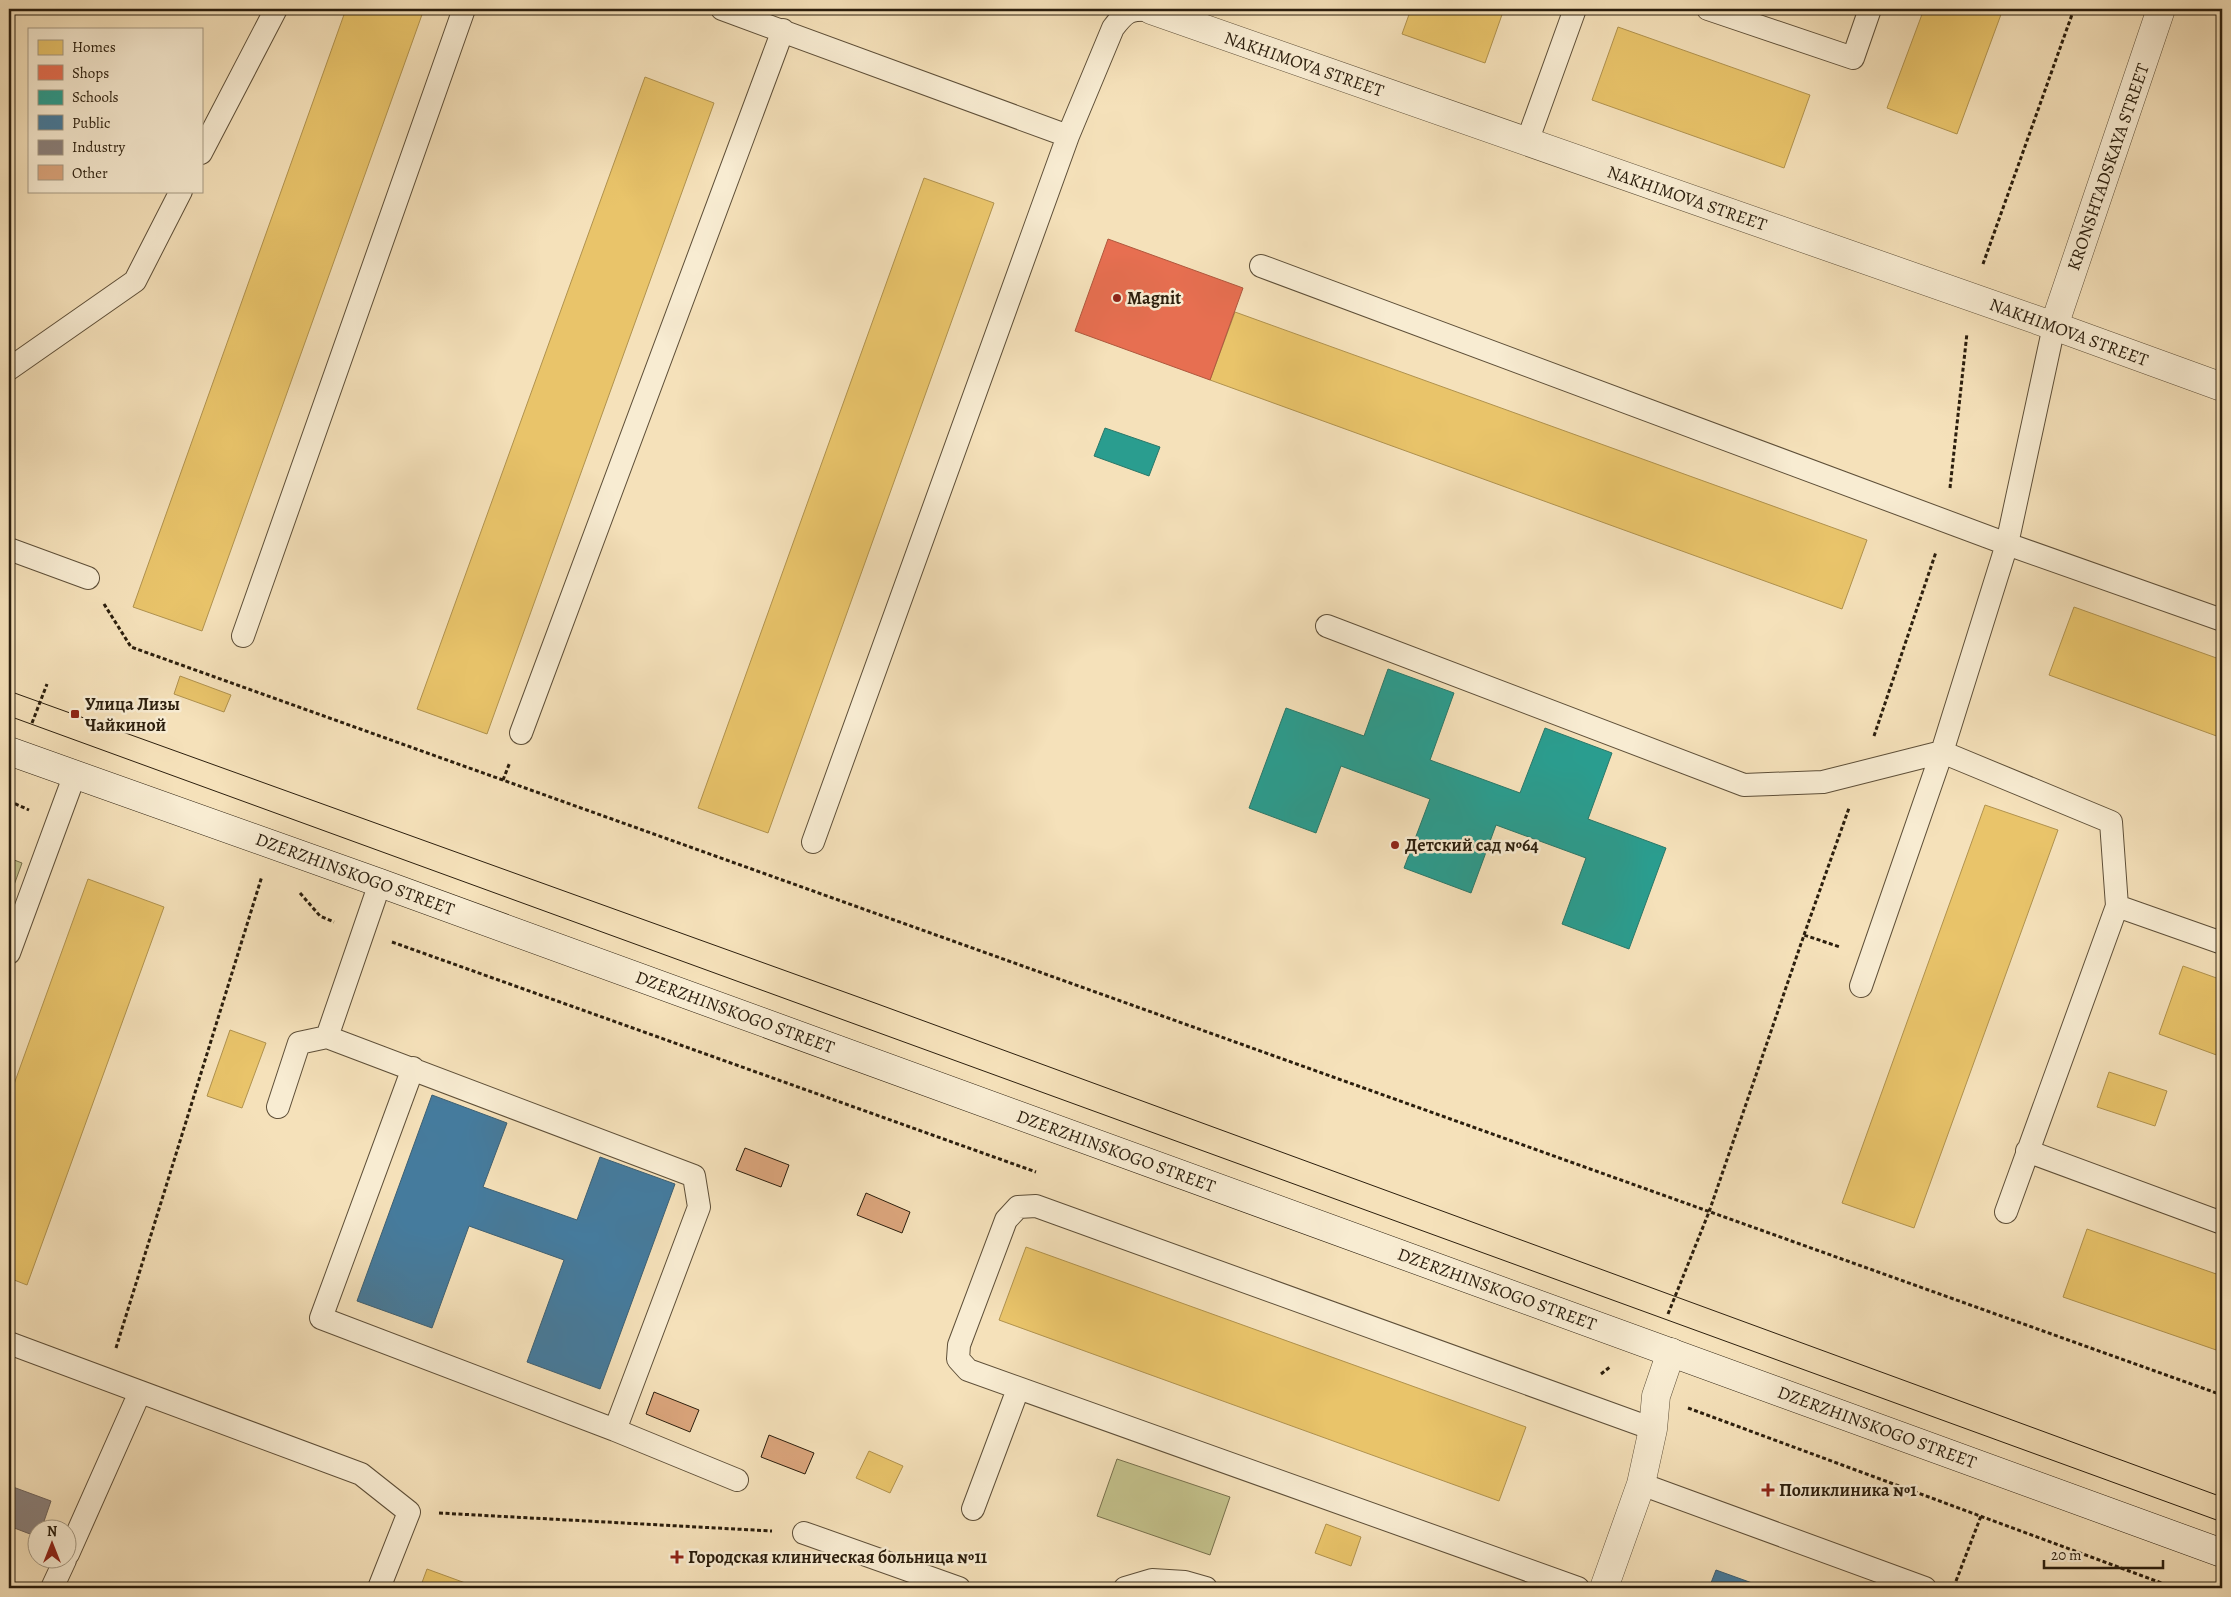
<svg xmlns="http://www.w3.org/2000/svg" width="2231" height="1597" font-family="Alegreya,serif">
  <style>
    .green { fill: #c3c18b; stroke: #77704c }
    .homes { fill: #e9c46a; stroke: #b0924e }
    .shops { fill: #e76f51; stroke: #af573d }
    .schools { fill: #2a9d8f; stroke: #2a7768 }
    .public { fill: #457b9d; stroke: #3d5f72 }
    .industry { fill: #8a817c; stroke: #6e635b }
    .building { fill: #dba57c; stroke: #2b1e0d }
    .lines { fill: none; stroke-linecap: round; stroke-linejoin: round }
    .service-casing { stroke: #5e4f38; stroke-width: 24 }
    .minor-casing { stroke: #5e4f38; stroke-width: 29 }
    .secondary-casing { stroke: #2b1e0d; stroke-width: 29 }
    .path { stroke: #2b1e0d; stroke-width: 3; stroke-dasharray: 4 2.5; stroke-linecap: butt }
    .service { stroke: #f8ecd2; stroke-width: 22 }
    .minor { stroke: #f8ecd2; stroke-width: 28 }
    .secondary { stroke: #f8ecd2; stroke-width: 28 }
    .tram { stroke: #2b1e0d; stroke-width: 1 }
    .poi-dot { fill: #8f2418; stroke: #f8ecd2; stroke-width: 2 }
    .labels { text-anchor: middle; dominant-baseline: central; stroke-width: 5; stroke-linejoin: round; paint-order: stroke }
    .street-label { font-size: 18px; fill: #2b1e0d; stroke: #f8ecd2 }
    .poi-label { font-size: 18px; font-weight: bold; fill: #2b1e0d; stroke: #f8ecd2; text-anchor: start }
  </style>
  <rect width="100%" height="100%" fill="#f5e1ba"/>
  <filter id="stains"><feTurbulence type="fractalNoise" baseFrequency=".004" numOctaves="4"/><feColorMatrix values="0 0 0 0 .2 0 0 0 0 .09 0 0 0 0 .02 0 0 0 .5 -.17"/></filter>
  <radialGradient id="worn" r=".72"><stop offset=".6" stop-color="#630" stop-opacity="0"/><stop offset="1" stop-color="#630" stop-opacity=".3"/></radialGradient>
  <path class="green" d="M9,858L22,863L9,899Z
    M1117,1459L1230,1497L1210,1555L1097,1516Z"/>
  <path class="homes" d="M346,9H424L202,631L133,607Z
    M1411,9H1504L1485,63L1402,34Z
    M1924,9H2003L1957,134L1887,108Z
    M1618,27L1810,95L1784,168L1592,100Z
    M645,77L714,103L487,734L417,709Z
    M924,178L994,203L768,833L698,808Z
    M1235,312L1867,540L1842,609L1210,380Z
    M2074,607L2222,660V738L2049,675Z
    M180,676L231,695L224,712L174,694Z
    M1985,805L2058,830L1914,1228L1842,1203Z
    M88,879L164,907L27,1285L9,1278V1098Z
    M2183,966L2222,980V1057L2159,1034Z
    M230,1030L266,1043L242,1108L207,1096Z
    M2109,1072L2167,1091L2155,1126L2097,1107Z
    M2087,1229L2222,1276V1352L2063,1297Z
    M1026,1247L1526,1427L1499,1501L999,1320Z
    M869,1451L903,1466L890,1493L856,1478Z
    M1326,1524L1361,1537L1351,1566L1315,1553Z
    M427,1569L479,1588H420Z"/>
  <path class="shops" d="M1108,239L1243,288L1210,380L1075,331Z"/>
  <path class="schools" d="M1105,428L1160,447L1149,476L1094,456Z
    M1388,669L1454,693L1430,760L1520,793L1545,728L1612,753L1588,819L1666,848L1629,949L1562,924L1586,858L1496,825L1471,893L1404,868L1430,799L1341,766L1316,833L1249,808L1286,708L1364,736Z"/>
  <path class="public" d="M432,1095L507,1123L483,1187L577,1220L600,1157L675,1184L600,1389L527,1362L564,1260L469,1226L432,1328L357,1301Z
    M1716,1570L1766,1588H1709Z"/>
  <path class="industry" d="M13,1487L51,1501L41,1530H38V1537L9,1526V1500Z"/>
  <path class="building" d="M745,1148L789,1165L781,1187L736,1170Z
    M866,1193L910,1212L902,1233L857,1215Z
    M654,1392L699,1410L690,1432L646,1414Z
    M769,1435L814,1453L805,1474L761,1457Z"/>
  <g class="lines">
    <g class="service-casing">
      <path id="service" d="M722,9L1068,136L1113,28C1126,11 1129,9 1151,10
        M1708,9L1853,58L1870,9
        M1527,142L1575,9
        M201,153L276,9
        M1261,266L2007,544L2222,620
        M9,369L135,281L181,191
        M9,549L88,578
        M1327,626L1744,785L1823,782L1942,752L2111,822L2117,906L2006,1212
        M243,636L464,9
        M521,733L783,30
        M813,842L1068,136
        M380,883L327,1037L694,1176L699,1207L615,1430
        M2117,906L2222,943
        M9,953L75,774
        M1861,986L1942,752L2007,544L2054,326
        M413,1068L321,1318L615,1430L737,1480
        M278,1107L299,1043L327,1037
        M2027,1151L2222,1223
        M9,1343L361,1474L409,1512L379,1588
        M1641,1484L1925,1588
        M973,1509L1018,1389
        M804,1533L959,1588
        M68,1554L140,1392
        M52,1588L65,1560
        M1125,1588L1152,1580L1185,1582L1206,1588
        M1578,1588L968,1370L958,1359L959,1345L1006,1220L1018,1207L1036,1206L1653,1429"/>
    </g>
    <g class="minor-casing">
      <path id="minor" d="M1151,10L2054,326L2222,387
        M2054,326L2161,9
        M1604,1588L1641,1484L1653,1429L1656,1396L1671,1352"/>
    </g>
    <g class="secondary-casing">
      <path id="secondary" d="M9,751L380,883L2222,1553"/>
    </g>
    <path class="path" d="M1983,264L2074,9
      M1950,488L1967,333
      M104,604L131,647L2222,1395
      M32,723L47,684
      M1874,736L1936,552
      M503,780L510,762
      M9,801L29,810
      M300,893L320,916L334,922
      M1804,935L1849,808
      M392,942L1036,1172
      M1668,1314L1709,1212L1804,935L1840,947
      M116,1348L262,876
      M1601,1374L1610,1367
      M1688,1408L2175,1588
      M439,1513L772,1531
      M1956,1581L1981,1516"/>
    <use href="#service" class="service"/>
    <use href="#minor" class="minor"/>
    <use href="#secondary" class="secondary"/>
    <path class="tram" d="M9,691L875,1003L2222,1497
      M9,716L2222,1522"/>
  </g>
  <g class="poi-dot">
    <circle cx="1117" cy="298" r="5"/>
    <rect x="70" y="709" width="10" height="10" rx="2.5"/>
    <circle cx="1395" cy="845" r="5"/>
    <path d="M1765.5 1482.5h5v5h5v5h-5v5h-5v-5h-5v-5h5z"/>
    <path d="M674.5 1549.5h5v5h5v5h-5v5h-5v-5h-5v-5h5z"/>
  </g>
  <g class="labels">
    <g class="street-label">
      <text transform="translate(1304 64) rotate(19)">NAKHIMOVA STREET</text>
      <text transform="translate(2108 167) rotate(-71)">KRONSHTADSKAYA STREET</text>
      <text transform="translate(1687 198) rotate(19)">NAKHIMOVA STREET</text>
      <text transform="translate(2069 332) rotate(20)">NAKHIMOVA STREET</text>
      <text transform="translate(355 874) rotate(20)">DZERZHINSKOGO STREET</text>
      <text transform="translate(735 1012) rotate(20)">DZERZHINSKOGO STREET</text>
      <text transform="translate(1116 1151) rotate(20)">DZERZHINSKOGO STREET</text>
      <text transform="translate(1497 1289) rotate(20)">DZERZHINSKOGO STREET</text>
      <text transform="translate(1877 1427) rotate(20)">DZERZHINSKOGO STREET</text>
    </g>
    <g class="poi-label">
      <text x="1127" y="298">Magnit</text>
      <text x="85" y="704">Улица Лизы<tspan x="85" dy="21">Чайкиной</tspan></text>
      <text x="1405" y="845">Детский сад №64</text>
      <text x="1779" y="1490">Поликлиника №1</text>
      <text x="688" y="1557">Городская клиническая больница №11</text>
    </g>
  </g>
  <rect width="2231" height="1597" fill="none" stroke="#f5e1ba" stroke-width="30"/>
  <rect x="10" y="10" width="2211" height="1577" fill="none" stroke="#2b1e0d" stroke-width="2.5"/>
  <rect x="15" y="15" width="2201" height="1567" fill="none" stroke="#2b1e0d"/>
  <rect x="28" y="28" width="175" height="165" fill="#f8ecd2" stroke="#a69a83"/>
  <rect x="38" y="40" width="25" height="15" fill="#e9c46a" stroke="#a69a83"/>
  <text x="72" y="52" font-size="15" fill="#2b1e0d">Homes</text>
  <rect x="38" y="65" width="25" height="15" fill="#e76f51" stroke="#a69a83"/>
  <text x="72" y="78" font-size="15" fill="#2b1e0d">Shops</text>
  <rect x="38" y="90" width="25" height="15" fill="#2a9d8f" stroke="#a69a83"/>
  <text x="72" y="102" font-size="15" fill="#2b1e0d">Schools</text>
  <rect x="38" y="115" width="25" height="15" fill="#457b9d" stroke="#a69a83"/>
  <text x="72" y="128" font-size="15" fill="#2b1e0d">Public</text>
  <rect x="38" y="140" width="25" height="15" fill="#8a817c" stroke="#a69a83"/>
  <text x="72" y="152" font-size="15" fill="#2b1e0d">Industry</text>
  <rect x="38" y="165" width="25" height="15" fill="#dba57c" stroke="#a69a83"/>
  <text x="72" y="178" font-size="15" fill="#2b1e0d">Other</text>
  <g transform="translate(52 1544)"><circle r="24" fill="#f8ecd2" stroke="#a69a83"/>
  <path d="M0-4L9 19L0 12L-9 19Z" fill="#8f2418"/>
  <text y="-8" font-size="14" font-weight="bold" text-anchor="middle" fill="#2b1e0d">N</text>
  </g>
  <path d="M2044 1560v8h119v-8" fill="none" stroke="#2b1e0d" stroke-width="2.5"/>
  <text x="2051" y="1560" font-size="15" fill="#2b1e0d" stroke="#f8ecd2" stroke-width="4" paint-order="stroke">20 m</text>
  <rect width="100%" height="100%" filter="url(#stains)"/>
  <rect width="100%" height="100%" fill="url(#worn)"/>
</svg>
